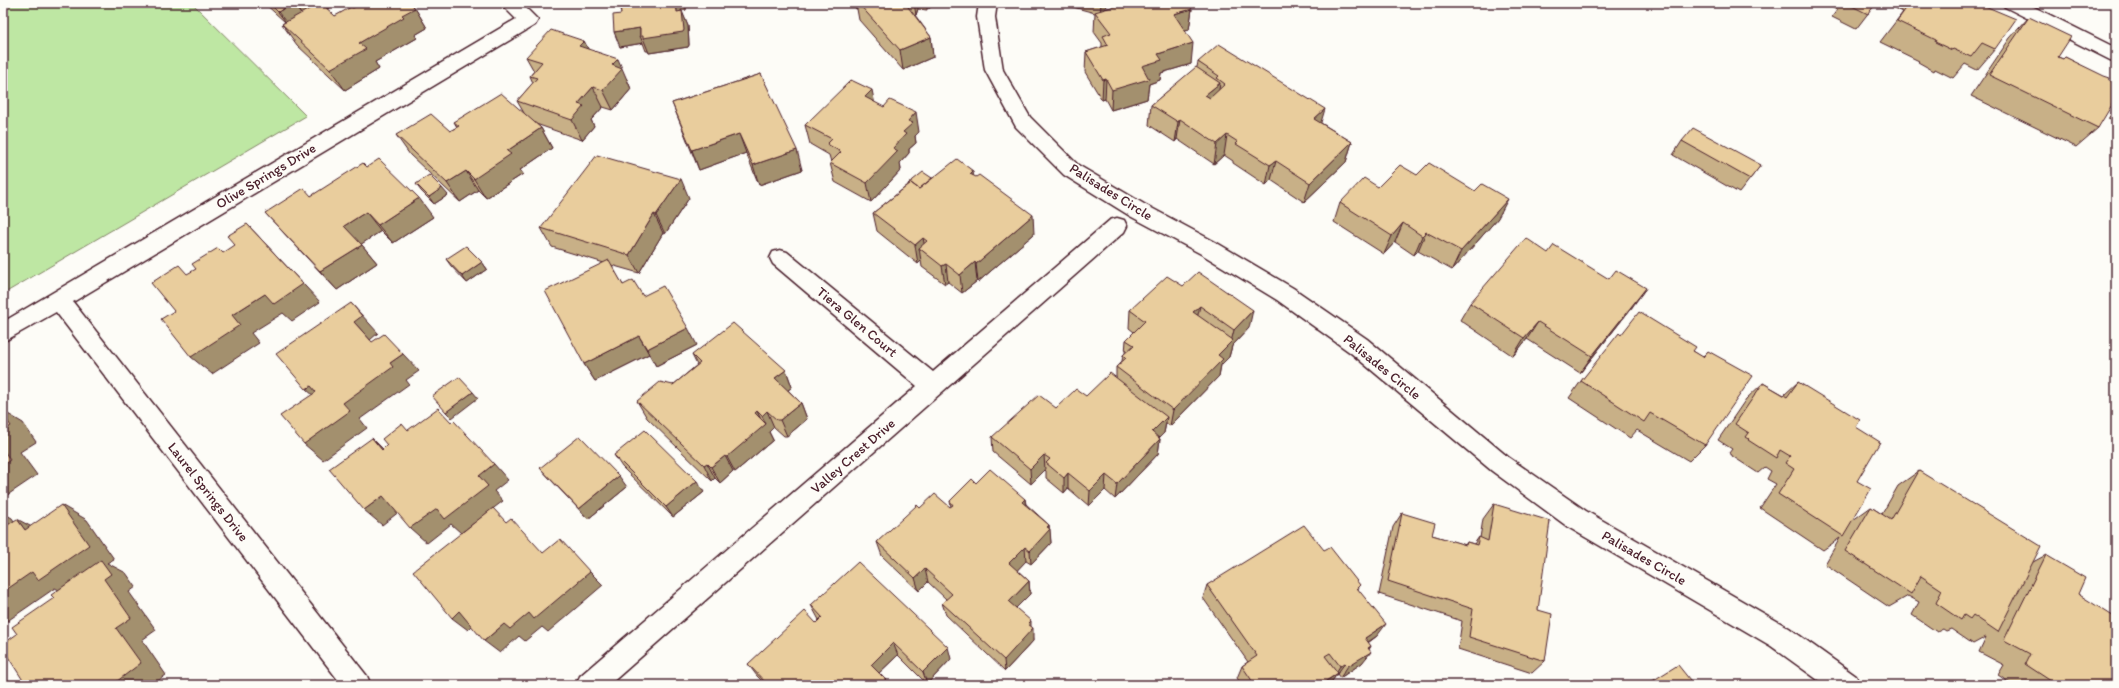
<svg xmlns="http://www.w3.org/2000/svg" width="2119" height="688" font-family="Itim,sans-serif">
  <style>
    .green { fill: #bee7a3; stroke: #848367 }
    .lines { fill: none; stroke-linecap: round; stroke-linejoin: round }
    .street-casing { stroke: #4a1f2b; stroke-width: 3 }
    .street { fill: #fdfcf7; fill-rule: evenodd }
    .wall { fill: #c8b087; stroke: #4a1f2b; fill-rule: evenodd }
    .shaded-wall { fill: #a3906e; stroke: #4a1f2b }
    .building { fill: #e9cd9d; stroke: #4a1f2b }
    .labels { text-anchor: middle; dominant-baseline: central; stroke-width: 3.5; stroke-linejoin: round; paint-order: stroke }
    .street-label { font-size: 14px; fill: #4a1f2b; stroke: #fdfcf7 }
  </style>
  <rect width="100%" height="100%" fill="#fdfcf7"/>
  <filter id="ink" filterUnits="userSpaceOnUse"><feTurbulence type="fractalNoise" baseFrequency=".025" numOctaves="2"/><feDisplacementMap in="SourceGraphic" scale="8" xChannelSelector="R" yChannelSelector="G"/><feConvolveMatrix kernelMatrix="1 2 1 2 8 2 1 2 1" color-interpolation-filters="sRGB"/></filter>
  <g filter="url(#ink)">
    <path class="green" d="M3,3H192L306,116L3,294Z"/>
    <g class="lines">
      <g class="street-casing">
        <path id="street" d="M500,3H521L538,20L535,25L73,302L367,676L371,685H342L56,312L3,342V322L516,19Z
          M979,3H997L995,17L1003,70L1030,117L1078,165L1144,204L1217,243L1293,288L1367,339L1508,457L1586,511L1789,628L1856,676L1860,685H1825L1771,646L1568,527L1492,471L1351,353L1277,300L1203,255L1130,216L1064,175L1016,127L985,70L977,17Z
          M2002,3H2026L2116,48V63L2005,7Z
          M1117,218L1124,220L1127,226L1124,232L609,685H576L580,676L917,386L773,264L770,258L773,252L780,250L787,252L933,372L1110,220Z"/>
      </g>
      <use href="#street" class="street"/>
    </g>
    <path class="wall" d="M264,3H337L327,9L335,16L354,7L351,3H411L415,8L427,28L415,35L417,38L375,62L379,69L345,90L297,45L282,24L285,22Z
      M620,3H686V10H681L688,26L689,45L688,47L649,53L648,51H646L643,43L620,47L621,14Z
      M854,3H932L930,8H927V10L918,9L916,15H915L931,37L933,57L903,70L859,20L857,9H856Z
      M1058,3H1188L1192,9L1189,30L1185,31L1191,64L1161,73L1160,80L1149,84L1147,99L1111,110L1105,99L1102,100L1085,72L1086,52L1102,47V43L1094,32L1095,13ZM1107,3L1116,6L1104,9L1107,6Z
      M1823,3H1876L1856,29L1832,17L1837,10Z
      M1899,3H1978L1995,49L1977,70L1965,64L1953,78L1935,69L1934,71L1918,62L1919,61L1880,42L1903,12L1895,8Z
      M2029,17L2058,57L2063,59L2065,57L2109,80L2098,128L2076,147L1971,96L2010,38Z
      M584,41L588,49L627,79L631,89L613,110L603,107L591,120L594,126L582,140L536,124L541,128L552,148L520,170L523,174L486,198L478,190L460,202L410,155L396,135L450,131L457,127L454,122L524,113L517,101L533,83L530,76L534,71L526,57Z
      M1198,62L1321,123L1352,142L1346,162L1304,202L1271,180L1266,185L1233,163V161L1224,155L1214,164L1177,139L1175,142L1149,125L1151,105L1197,67Z
      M761,74L802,170L759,185L746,153L699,170L672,103Z
      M874,102L919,132L915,136L916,143L909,149V153L900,163L901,170L871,202L835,182L830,163L831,162L829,155L810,144L805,125Z
      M2116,106V122L2108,119Z
      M1682,141L1761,165L1739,193L1673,155Z
      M367,167L433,217L393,243L381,231L361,244L377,263L337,290L265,213L311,196Z
      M1417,175L1498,218L1452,270L1418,251L1414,255L1395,242L1384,254L1334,222L1340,203L1378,187Z
      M974,176L1034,234L978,282L977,281L962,293L948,282L945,284L922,267L921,261L918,264L877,231L873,213L908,185V184L932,178Z
      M416,184L448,195L434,204L421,191Z
      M689,198L665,234L663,233L639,273L611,265L623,285L643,296L697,345L656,366L649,354L595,381L584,364L604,263L552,247L541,228Z
      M446,259L482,262L487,269L467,283L451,266Z
      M1183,286L1249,328L1232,346L1229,357L1221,365L1219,376L1170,426L1166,423L1164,433L1159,438L1160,439L1158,454L1115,499L1105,490L1089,506L1068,488L1064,493L1046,478V471L1045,470L1031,484L993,452L992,437L1056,408L1086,396L1116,378V367L1122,361L1123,355L1125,353L1126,340L1134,332L1129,328L1130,310Z
      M1470,303L1633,306L1580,373L1527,339L1513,356L1460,320Z
      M1621,335L1693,351L1702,357L1708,351L1705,445L1689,461L1637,430L1630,438L1569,398L1581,381Z
      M692,355L786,370L792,387L788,390L801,403L807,419L787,436H784L774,427L769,432L773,440L735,472L733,471L720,483L715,478L712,481L647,418L637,401L673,385L697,365Z
      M1798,382L1856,427L1857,481L1853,520L1871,507L1882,514L1898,486L1919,471L2033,562L2046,555L2078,594L2116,685H2013L1998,675L2004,665L1979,652L1986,637L1973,644L1951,629L1946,631L1943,629L1937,632L1912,615L1919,602L1908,596L1889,607L1825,564L1840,538L1823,550L1760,508L1776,484L1767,479L1771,471L1765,467L1758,473L1732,456V455L1729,453L1732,449L1718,440L1746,399L1763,383L1784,395Z
      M614,455L704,492L673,517L622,467Z
      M540,468L627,487L588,519L550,479Z
      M976,483L1025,499L1026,504L1049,525L1051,543L1031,564L1026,561L1017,570L1029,581L1030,594L1016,608L1031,627L1033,641L1005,671L946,615L942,603L946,599L928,582L919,591L882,556L877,542L920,508L950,507H951L950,501Z
      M1494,504L1538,610L1545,661L1532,673L1458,649L1462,621L1379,594L1393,527L1402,513L1432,535L1465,545L1467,542L1474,544L1479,537L1480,538L1483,519Z
      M1324,550L1360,585L1358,589L1377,636L1368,643L1371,646L1362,663L1340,678L1337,674L1330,684L1329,685H1242L1237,678L1242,666L1248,662L1203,598L1207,585Z
      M811,605L951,659L927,684L898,655L879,673L891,685H766L757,676L748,664L816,623L819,620L818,618Z"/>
    <path class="shaded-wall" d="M293,3L304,18L289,26L278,12Z
      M300,3H337L306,21L295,6Z
      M408,3H411L414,8H415L427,28L415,35L417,38L375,62L379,69L345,90L330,69L359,43L402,15Z
      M676,3H686V10H681L682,27L677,12Z
      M914,3H917L918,9L916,15Z
      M929,3H932L930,8Z
      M1101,3H1107V6L1100,15Z
      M1192,9L1189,30L1172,35L1174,14Z
      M682,11L688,26L689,45L688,47L649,53L643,38Z
      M640,28V36L643,43L620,47L614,32Z
      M931,37L933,57L903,70L900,50Z
      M584,41L594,61L579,46Z
      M1193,43L1191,64L1161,73L1160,80L1149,84L1147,99L1111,110L1112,90L1142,66L1158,54Z
      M618,59L631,89L613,110L603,90L612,65Z
      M1106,79L1105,99L1102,100L1103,80Z
      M1220,83L1217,103L1205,95Z
      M593,87L603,107L591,120L594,126L582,140L572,120L578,104Z
      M872,90L876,110L865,97Z
      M1325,109L1319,129L1314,119Z
      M916,112L919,132L915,136L916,143L909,149V153L900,163L901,170L871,202L867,183L893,148L903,132L908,121Z
      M1180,119L1177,139L1175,142L1178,122Z
      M541,128L552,148L520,170L523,174L486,198L474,179L507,151Z
      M739,134L746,153L699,170L692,150Z
      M1227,135L1224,155L1214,164L1217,144Z
      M1352,142L1346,162L1304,202L1310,183Z
      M797,150L802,170L759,185L753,165Z
      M1276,161L1271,180L1266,185L1270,165Z
      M466,171L478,190L460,202L447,183Z
      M973,171L975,190L970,174Z
      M681,179L689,198L665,234L656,215Z
      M442,188L448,195L434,204L429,197Z
      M419,198L433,217L393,243L378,225Z
      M1508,199L1498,218L1452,270L1461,251Z
      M366,212L381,231L360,245L344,226Z
      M654,214L663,233L639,273L629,255Z
      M1033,215L1034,234L978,282L976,264Z
      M1403,223L1395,242L1384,254L1392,236Z
      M247,224L320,302L292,321L283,313L251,333L259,343L212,374L191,357L232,315L265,294Z
      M1426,232L1418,251L1414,255L1422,236Z
      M923,238L926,253L919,248L921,261L918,264L915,245Z
      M362,245L377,263L337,290L320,271Z
      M482,262L487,269L467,283L462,276Z
      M975,262L977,281L962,293L960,275Z
      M946,264L948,282L945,284L942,266Z
      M1646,288L1633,306L1580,373L1592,356Z
      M351,303L378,333L370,340L354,322Z
      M1200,306L1196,323L1193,312Z
      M1253,310L1249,328L1232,346L1229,357L1221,365L1219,376L1170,426L1173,410L1218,355L1231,342L1234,330Z
      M1538,322L1527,339L1513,356L1524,338Z
      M688,328L697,345L656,366L647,349Z
      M639,336L649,354L595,381L584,364Z
      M403,354L419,371L406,380L409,384L360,419L367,428L323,460L304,444L343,403L390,363Z
      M786,370L792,387L782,395L775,378Z
      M311,386L329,402L325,406L306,389Z
      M473,392L478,398L452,418L446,412Z
      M801,403L807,419L787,436L780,420Z
      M3,411L23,423L36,442L20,452L37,475L3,498Z
      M757,411L764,426L766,424L762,416L767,411L774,427L769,432L773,440L735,472L727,457L755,413Z
      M1167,417L1164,433L1149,448L1152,432Z
      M372,438L388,454L382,450Z
      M1160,439L1158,454L1115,499L1117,484Z
      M1044,455L1045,470L1031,484L1030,469Z
      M725,456L733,471L720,483L711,467Z
      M707,463L715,478L712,481L704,465Z
      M494,464L508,480L494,491L503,501L461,533L451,524L427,543L410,528Z
      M1068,473V488L1064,493V478Z
      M1106,475L1105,490L1089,506L1090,491Z
      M619,476L627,487L588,519L579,509Z
      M697,481L704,492L673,517L666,507Z
      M383,496L400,511L382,525L364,510Z
      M1025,499L1026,513L1022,502Z
      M61,505L87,520L114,559L107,563L126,573L136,587L129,592L156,630L142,640L166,675L152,685H112L65,593L55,588L3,624V592Z
      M3,513L12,518L29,544L3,530Z
      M17,519L43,533L25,530Z
      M1049,525V530L1050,529L1051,543L1031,564L1030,551Z
      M1025,547L1026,561L1011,577L1009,563Z
      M925,569L928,582L919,591L915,578Z
      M590,572L603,585L548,632L542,627L525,641L519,636L500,653L484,641L504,624L529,613Z
      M1029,581L1030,594L1010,614L1009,602Z
      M459,611L475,623L468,630L452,618Z
      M1031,621V630L1033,628V641L1005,671L1004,660L1028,624Z
      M1386,624L1377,636L1356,650L1365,638Z
      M893,643L898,655L876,676L871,665Z
      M1371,646L1364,656L1371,652L1362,663L1340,678L1348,666Z
      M948,647L951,659L927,684L923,672Z
      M1345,663L1330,684L1329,685H1320L1334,676L1340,666Z"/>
    <path class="building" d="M269,3H300L295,6L293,3L278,12Z
      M320,3H321L335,16L351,7L353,8L358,5L356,3H410L415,8L402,15L404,17L359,43L366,49L330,69L282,24Z
      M620,3H676L677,12L682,11L684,30L683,32L643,38V36H640V28L614,32L613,15L621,14Z
      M858,3H905L931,37L900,50Z
      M1125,3H1188L1192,9L1174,14L1193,43L1158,54L1162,60L1142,66L1149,79L1112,90L1106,79L1103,80L1086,52L1108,45L1103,36L1111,33L1095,12Z
      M1846,3H1876L1868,14Z
      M1910,3H1978L2016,19L1995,49L1982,43L1971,57L1953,49L1952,50L1935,42L1936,40L1897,21Z
      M2029,17L2071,37L2058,57L2063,59L2065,57L2104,76L2110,78L2109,80L2116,84V98L2098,128L1989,75Z
      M551,30L584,41L579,46L618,59L612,65L622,69L603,90L593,87L578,104L584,106L572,120L517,101L537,78L530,76L542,62L526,57Z
      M1219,44L1325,109L1314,119L1352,142L1310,183L1276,161L1270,165L1236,144L1238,142L1227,135L1217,144L1180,119L1178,122L1151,105L1196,67L1220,83L1205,95L1210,98L1225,84L1217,78L1219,76L1198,62Z
      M761,74L797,150L753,165L739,134L692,150L672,103Z
      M851,80L872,90L865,97L884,107L890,100L916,112L908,121L913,123L903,132L906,134L893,148L898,151L867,183L830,163L841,152L827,144L832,139L805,125Z
      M501,93L541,128L507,151L511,154L474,179L466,171L447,183L396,135L431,114L450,131L459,126L454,122Z
      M1693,128L1761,165L1750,179L1682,141Z
      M597,155L681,179L656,215L654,214L629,255L541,228Z
      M379,159L419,198L378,225L366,212L344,226L362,245L320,271L265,213L304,188L311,196L363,163L367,167Z
      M957,159L973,171L970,174L976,177L979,175L1033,215L976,264L975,262L960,275L946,264L942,266L919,248L927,241L923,238L915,245L873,213L911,183L919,189Z
      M1429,163L1475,191L1482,184L1508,199L1461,251L1426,232L1422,236L1403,223L1392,236L1340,203L1364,178L1378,187L1400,165L1417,175Z
      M923,172L932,178L919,189L911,183L909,184H908Z
      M429,175L442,188L429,197L416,184Z
      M247,224L303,284L274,304L265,294L232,315L240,325L191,357L161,319L174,311L151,283L179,265L187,274L196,269L192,264L218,248L223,253L235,245L227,236Z
      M1526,238L1548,253L1554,245L1609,279L1616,270L1646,288L1592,356L1538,322L1524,338L1470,303Z
      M466,246L482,262L462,276L446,259Z
      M609,260L623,285L633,280L643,296L663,286L688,328L647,349L639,336L584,364L545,291Z
      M1198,272L1253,310L1234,330L1200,306L1193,312L1233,340L1218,355L1223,359L1173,410L1116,367L1126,358L1123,355L1134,345L1126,340L1145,321L1130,310L1167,276L1183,286Z
      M351,303L362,316L354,322L372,342L384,334L403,354L390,363L393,367L343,403L350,411L304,444L280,416L316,392L311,386L306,389L276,354Z
      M1639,312L1696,347L1693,351L1703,357L1708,351L1753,376L1705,445L1650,413L1644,422L1581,381L1619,333L1621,335Z
      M733,323L786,370L775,378L801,403L780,420H777L767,411L762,416L757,411L755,413L766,424L727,457L725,456L711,467L707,463L704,465L637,401L660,382L673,385L700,363L692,355Z
      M1110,373L1167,417L1152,432L1160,439L1117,484L1106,475L1090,491L1068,473L1064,478L1046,463L1050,459L1044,455L1030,469L992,437L1039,395L1056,408L1076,389L1086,396Z
      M459,377L473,392L446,412L432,396Z
      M1798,382L1860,420L1856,427L1880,442L1857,481L1871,489L1843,536L1778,494L1794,469L1785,463L1790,456L1780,450L1776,458L1748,440L1749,439L1746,437L1749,433L1735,424L1763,383L1787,397Z
      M438,408L452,423L454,421L494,464L479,476L488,486L445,519L437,509L410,528L383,496L364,510L329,469L372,438L382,450L387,445L382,439L402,423L408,430Z
      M3,415L11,426L3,431Z
      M645,430L697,481L666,507L614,455Z
      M580,436L619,476L579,509L540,468Z
      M3,449L10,460L3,465Z
      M990,469L1025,499L1022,502L1049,525L1047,527L1050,529L1030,551L1025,547L1009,563L1029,581L1009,602L1031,621L1028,624L1033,628L1004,660L942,603L952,594L925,569L915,578L877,542L917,505L920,508L935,494L950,507L953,505L950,501L972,479L976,483Z
      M1919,471L2041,546L1998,632L1973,615L1970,619L1964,615L1961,620L1936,603L1942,590L1921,576L1911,594L1845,551L1871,507L1891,520Z
      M1494,504L1550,521L1538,610L1552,614L1545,661L1469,637L1473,609L1388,581L1402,513L1435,523L1432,535L1466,545L1467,542L1477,545L1479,537L1488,541Z
      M61,505L89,545L38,580L32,572L3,592V528L17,519L25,530Z
      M493,508L506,522L511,518L543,553L560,539L590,572L534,619L529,613L510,629L504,624L484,641L459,611L452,618L413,571Z
      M1304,525L1324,550L1330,547L1360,585L1357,588L1386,624L1365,638L1371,646L1368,648L1371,652L1348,666L1345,663L1340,666L1330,653L1325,656L1338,673L1320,685H1255L1242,666L1257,656L1207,585Z
      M2046,555L2085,578L2078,594L2116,618V685H2057L2025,664L2030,654L2004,640Z
      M101,560L111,574L104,579L131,618L116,628L141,663L112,685H26L3,649V644L17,634L12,627L54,598L51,595Z
      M858,562L948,647L923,672L893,643L871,665L891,685H801L799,684L798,685H768L748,664L805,611L816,623L822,617L811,605Z
      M1678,665L1694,685H1646Z"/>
  </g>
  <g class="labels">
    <g class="street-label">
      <text transform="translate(266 176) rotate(-31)">Olive Springs Drive</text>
      <text transform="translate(1111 192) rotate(32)">Palisades Circle</text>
      <text transform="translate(857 322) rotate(40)">Tiera Glen Court</text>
      <text transform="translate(1382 367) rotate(39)">Palisades Circle</text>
      <text transform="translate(853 456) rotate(-41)">Valley Crest Drive</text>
      <text transform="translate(208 492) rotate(52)">Laurel Springs Drive</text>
      <text transform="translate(1644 558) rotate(30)">Palisades Circle</text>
    </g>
  </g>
  <rect width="2119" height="688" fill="none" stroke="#fdfcf7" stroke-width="16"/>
  <rect x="8" y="8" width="2103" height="672" fill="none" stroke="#4a1f2b" stroke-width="1.5" filter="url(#ink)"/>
</svg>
